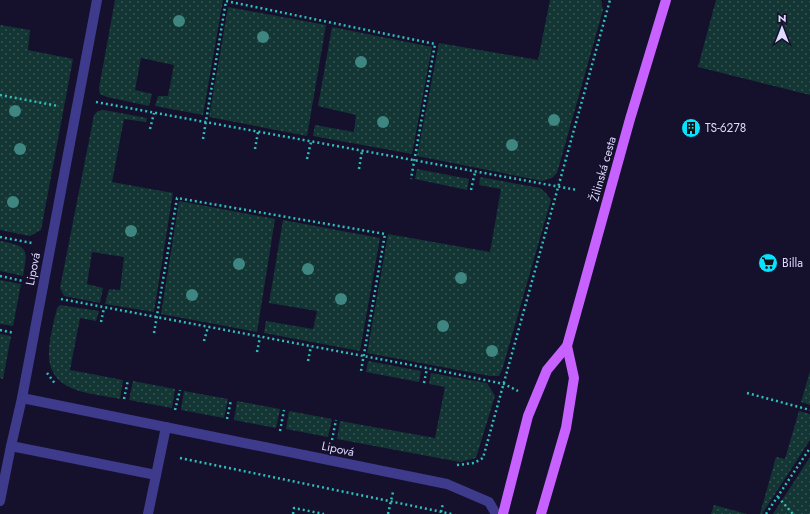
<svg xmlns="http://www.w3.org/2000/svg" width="810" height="514" font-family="Jost,sans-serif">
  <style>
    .grass { fill: url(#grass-dots) }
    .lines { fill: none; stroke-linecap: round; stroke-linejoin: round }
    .path { stroke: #2dc1ba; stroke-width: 2.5; stroke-dasharray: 2 3; stroke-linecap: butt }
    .minor { stroke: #3e3a8c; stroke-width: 10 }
    .major { stroke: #c761ff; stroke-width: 10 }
    .tree { fill: #3f8580 }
    .labels { text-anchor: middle; stroke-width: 3; stroke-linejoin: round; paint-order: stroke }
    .poi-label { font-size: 12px; fill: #dfdaff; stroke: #15102b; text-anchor: start }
    .street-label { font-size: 12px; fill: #dfdaff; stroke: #15102b }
  </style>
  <defs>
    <pattern id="grass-dots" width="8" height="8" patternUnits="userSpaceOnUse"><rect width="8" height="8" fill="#133635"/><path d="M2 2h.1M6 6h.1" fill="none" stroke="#355253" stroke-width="1.8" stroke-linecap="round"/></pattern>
  </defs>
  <rect width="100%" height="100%" fill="#15102b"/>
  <g class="grass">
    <path d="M115 0H223L203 115 155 106 158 96H168L174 65 141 58 135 90 152 94 149 106 107 97 100 94 99 88Z"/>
    <path d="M550 0H601L603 10 557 173 552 178 542 181 417 156 439 43 538 60Z"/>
    <path d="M716 0H810V95L698 67Z"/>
    <path d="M228 7 326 25 307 136 209 117Z"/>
    <path d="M0 25 30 30 28 50 73 59 41 230 30 236 0 230Z"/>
    <path d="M332 27 432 47 412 154 313 136 315 125 354 132 356 115 318 106Z"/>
    <path d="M104 110 147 118 146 122 124 119 112 182 173 193 154 312 105 304 109 289 120 290 124 257 92 252 87 284 103 288 100 303 64 296 60 288 94 115 98 111Z"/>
    <path d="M417 169 469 179 467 190 415 179Z"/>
    <path d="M480 177 540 188 546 193 551 200 502 370 499 376H490L367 353 388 234 490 252 501 189 479 185Z"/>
    <path d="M179 201 275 219 257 332 161 314Z"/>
    <path d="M283 220 380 238 360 351 264 333 266 321 313 329 317 311 269 303Z"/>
    <path d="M0 241C28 246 28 248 23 276L0 271Z"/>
    <path d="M0 280 21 284 13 326 0 324Z"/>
    <path d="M60 305 99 311 96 321 80 318 70 370 123 380 120 399C87 392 47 393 49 350 50 336 54 321 57 308Z"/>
    <path d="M0 334 11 336 3 379 0 378Z"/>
    <path d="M368 361 421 371 419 382 366 372Z"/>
    <path d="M810 371V405L801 402Z"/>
    <path d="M431 373 487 383 495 396 476 458 460 462 337 439 340 421 435 438 445 387 429 384Z"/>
    <path d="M133 381 175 389 172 408 129 400Z"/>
    <path d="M184 391 228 399 224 418 181 410Z"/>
    <path d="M237 401 280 409 276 428 234 420Z"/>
    <path d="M289 411 332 419 328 437 286 429Z"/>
    <path d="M799 411 810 414V440L762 514H760L776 457 785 459Z"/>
    <path d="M810 457V514H773Z"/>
    <path d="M714 505 747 514H711Z"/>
  </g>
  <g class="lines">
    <g class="path">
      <path d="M0 95 58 106"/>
      <path d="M96 102 577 190"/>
      <path d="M150 129 154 113"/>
      <path d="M203 139 226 1 435 44 411 179"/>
      <path d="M255 149 258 132"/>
      <path d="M307 159 311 142"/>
      <path d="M359 169 362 151"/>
      <path d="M471 190 475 172"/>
      <path d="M0 237 32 243"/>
      <path d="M0 276 23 281"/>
      <path d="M61 299 427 368 504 384 518 391"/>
      <path d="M101 322 104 308"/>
      <path d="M0 330 14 333"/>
      <path d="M154 333 177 198 385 234 361 371"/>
      <path d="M204 341 208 327"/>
      <path d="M257 352 260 337"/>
      <path d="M308 361 311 346"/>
      <path d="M47 373 56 385"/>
      <path d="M424 383 427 368"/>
      <path d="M747 393 810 410"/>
      <path d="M124 399 128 380"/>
      <path d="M175 410 180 390"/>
      <path d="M227 419 231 400"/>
      <path d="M280 431 284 410"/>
      <path d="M332 440 336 420"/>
      <path d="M180 458 452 514"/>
      <path d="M457 465 474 463 483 458 610 0"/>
      <path d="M778 497 793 514"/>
      <path d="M441 512 443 503"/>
      <path d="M293 514 294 508 324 514"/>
      <path d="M388 514 393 492"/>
      <path d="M766 514 810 448"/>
    </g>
    <g class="minor">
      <path d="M97 0 22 398 447 484 489 502 496 514"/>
      <path d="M11 446 22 398"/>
      <path d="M0 501 11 446 156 475"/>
      <path d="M148 514 166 427"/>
    </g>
    <g class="major">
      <path d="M503 514 528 416 547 370 567 346 630 119 666 0"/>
      <path d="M541 514 566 428 574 378 567 346"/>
    </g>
  </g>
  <g class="tree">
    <circle cx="179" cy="21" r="6"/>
    <circle cx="263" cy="37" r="6"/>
    <circle cx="361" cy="62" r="6"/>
    <circle cx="15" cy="111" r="6"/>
    <circle cx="554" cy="120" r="6"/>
    <circle cx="383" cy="122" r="6"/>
    <circle cx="512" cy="145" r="6"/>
    <circle cx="20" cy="149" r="6"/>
    <circle cx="13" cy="202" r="6"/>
    <circle cx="131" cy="231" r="6"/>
    <circle cx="239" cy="264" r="6"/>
    <circle cx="308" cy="269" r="6"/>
    <circle cx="461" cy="278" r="6"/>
    <circle cx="192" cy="295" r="6"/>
    <circle cx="341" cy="299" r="6"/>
    <circle cx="443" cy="326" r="6"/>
    <circle cx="492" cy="351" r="6"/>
  </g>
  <defs>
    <symbol id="building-disc" viewBox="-11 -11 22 22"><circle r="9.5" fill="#06e2ff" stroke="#15102b"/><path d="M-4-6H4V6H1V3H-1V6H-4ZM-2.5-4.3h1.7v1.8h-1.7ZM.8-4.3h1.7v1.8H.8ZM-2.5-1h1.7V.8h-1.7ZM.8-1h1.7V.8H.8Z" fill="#111"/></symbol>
    <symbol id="supermarket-disc" viewBox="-11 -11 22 22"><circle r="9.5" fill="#06e2ff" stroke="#15102b"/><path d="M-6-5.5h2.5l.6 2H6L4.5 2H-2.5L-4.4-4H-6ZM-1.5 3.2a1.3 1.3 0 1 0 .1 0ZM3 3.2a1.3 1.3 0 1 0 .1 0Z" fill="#111"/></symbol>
  </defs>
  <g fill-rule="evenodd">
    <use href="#building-disc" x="680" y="117" width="22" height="22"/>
    <use href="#supermarket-disc" x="757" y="252" width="22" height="22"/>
  </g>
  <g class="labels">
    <g class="poi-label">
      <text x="705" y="132">TS-6278</text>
      <text x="782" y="267">Billa</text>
    </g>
    <g class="street-label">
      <text transform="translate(603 169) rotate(-74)" y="4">Žilinská cesta</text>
      <text transform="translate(33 269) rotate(-79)" y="4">Lipová</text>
      <text transform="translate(338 449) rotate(12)" y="4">Lipová</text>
    </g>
  </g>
  <g transform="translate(782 28)" stroke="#15102b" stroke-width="3" paint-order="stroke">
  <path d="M0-3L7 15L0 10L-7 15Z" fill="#dfdaff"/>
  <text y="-6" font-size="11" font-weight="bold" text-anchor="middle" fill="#dfdaff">N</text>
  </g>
</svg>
